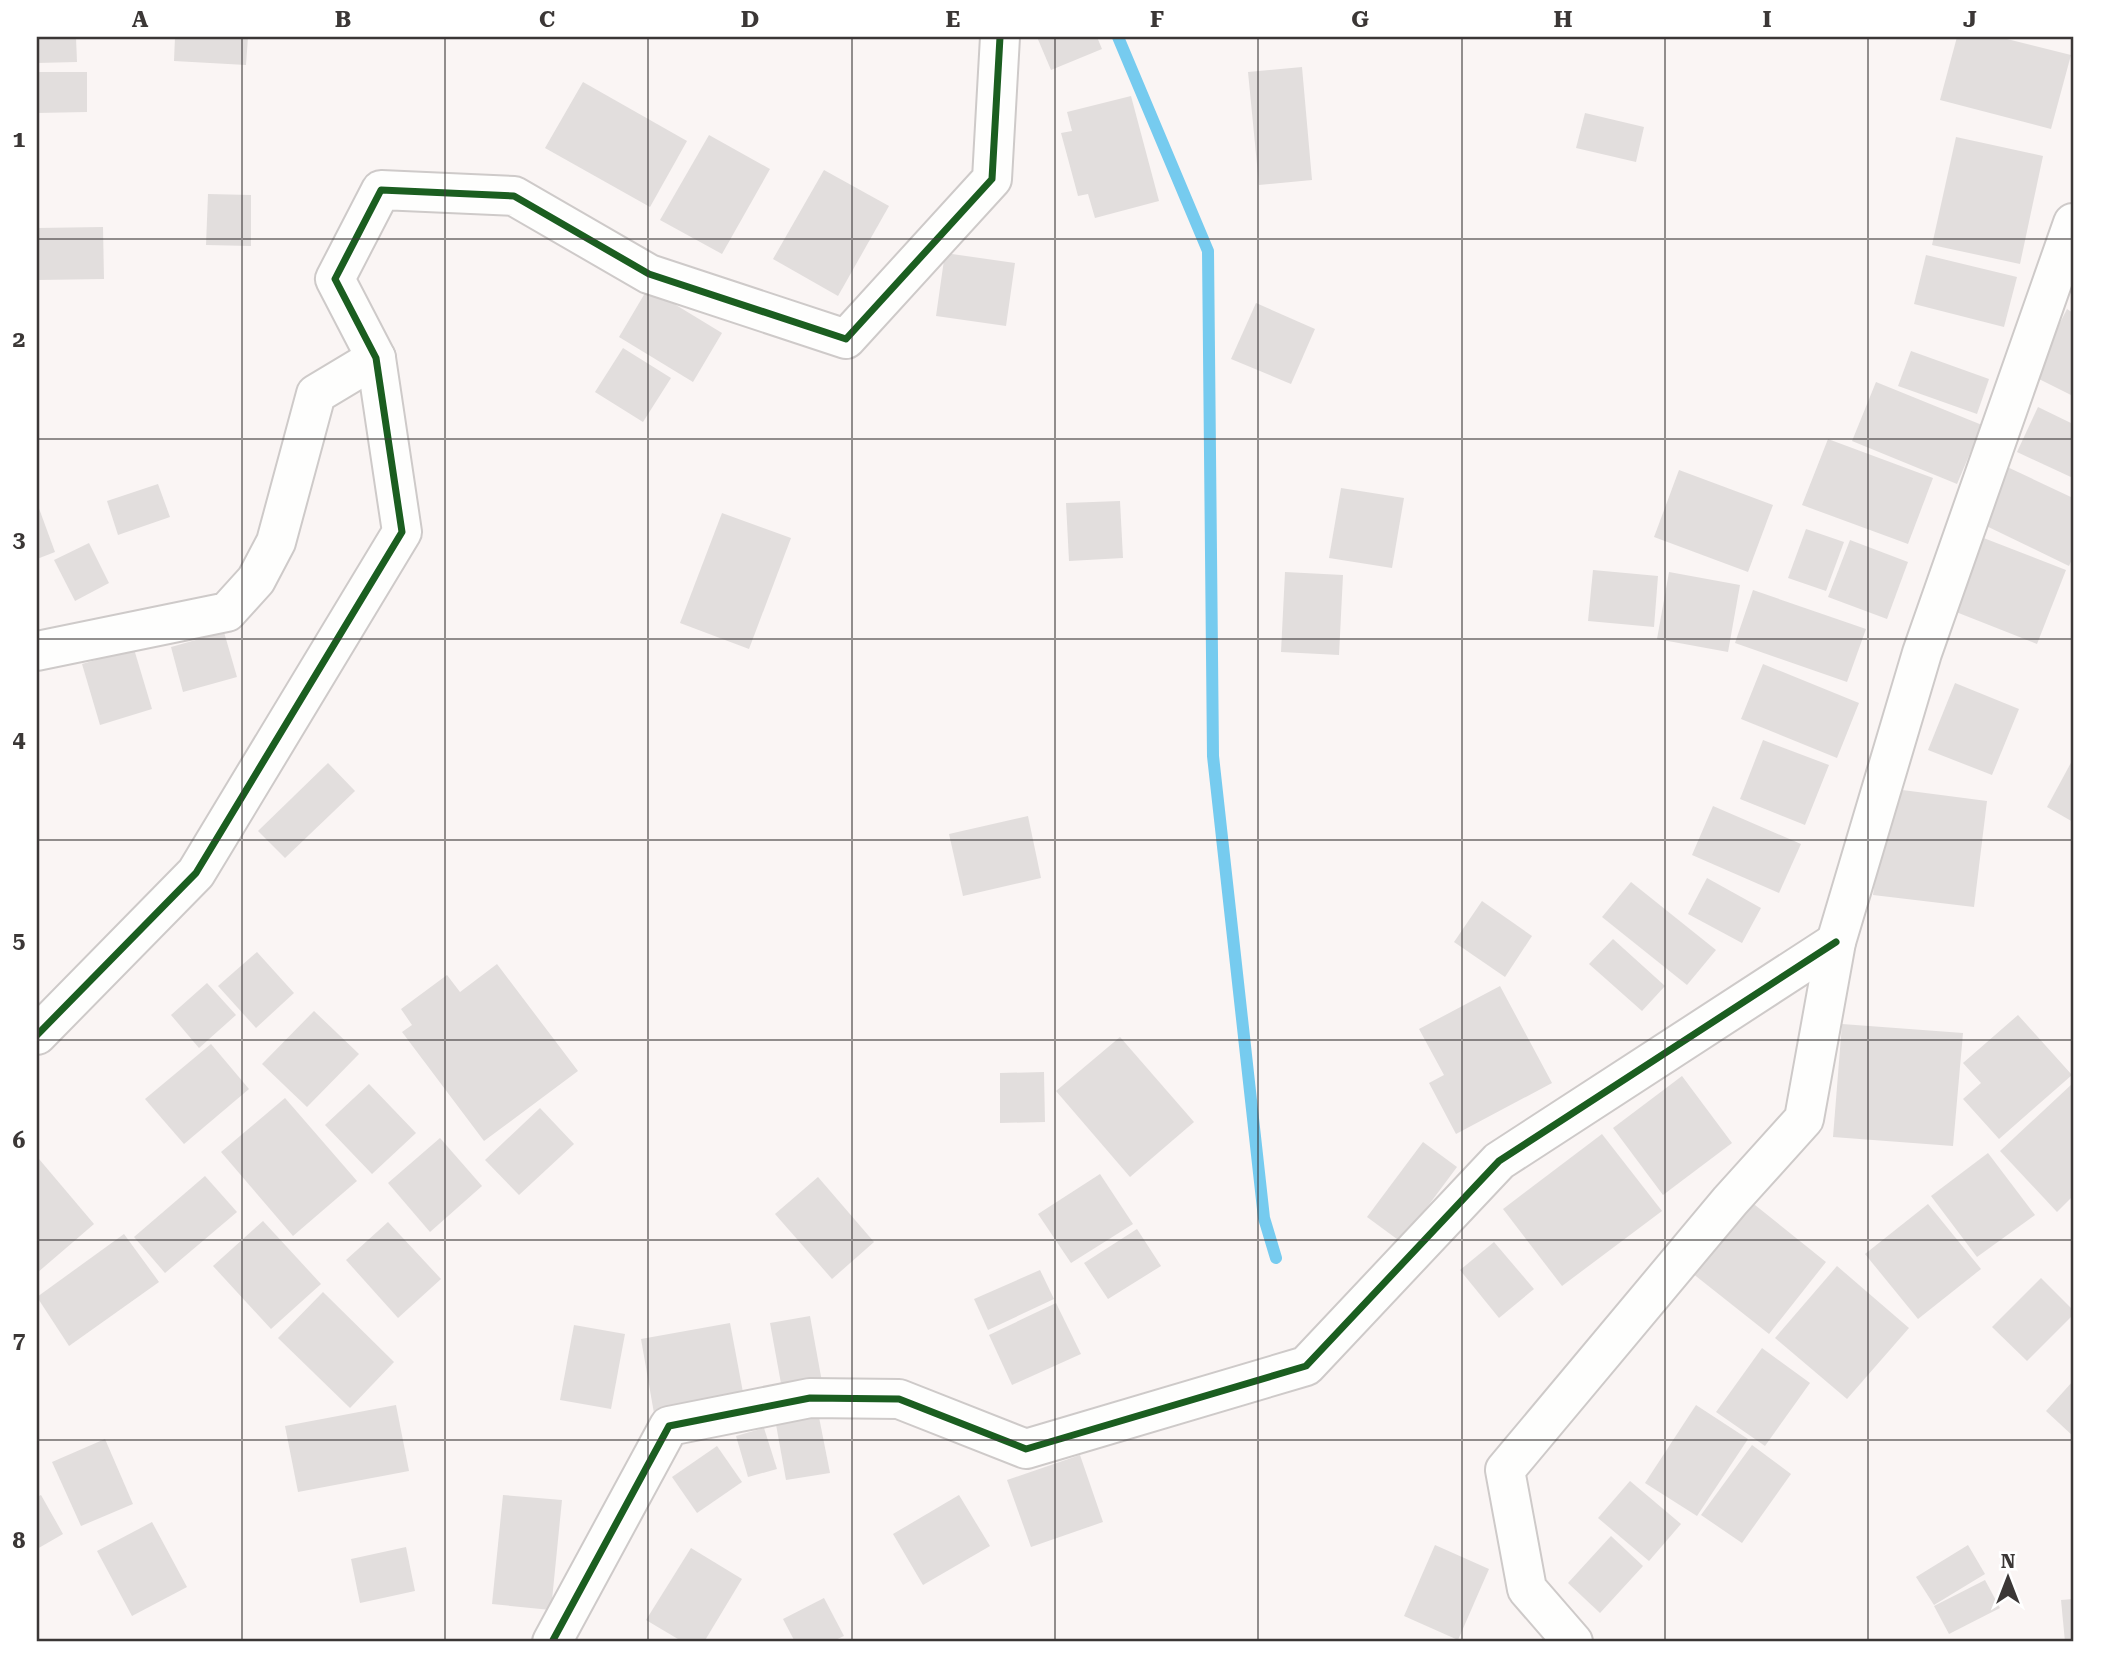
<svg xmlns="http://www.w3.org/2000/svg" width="2110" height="1679" font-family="'Roboto Serif',serif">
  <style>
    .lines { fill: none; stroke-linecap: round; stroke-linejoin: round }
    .stream { stroke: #76cbef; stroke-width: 12 }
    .building { fill: #e2dedd }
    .street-casing { stroke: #cecac9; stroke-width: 42 }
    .secondary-casing { stroke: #cecac9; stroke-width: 42 }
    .street { stroke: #fefefd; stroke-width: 38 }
    .secondary { stroke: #fefefd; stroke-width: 38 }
    .cycleway-casing { stroke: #fff; stroke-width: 11 }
    .cycleway { stroke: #1b5e20; stroke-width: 7 }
    .grid { fill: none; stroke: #3b3736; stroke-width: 2; stroke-opacity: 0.55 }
    .neatline { fill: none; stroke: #3b3736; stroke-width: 2.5 }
    .grid-label { font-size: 23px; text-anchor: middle; font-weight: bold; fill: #3b3736 }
  </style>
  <rect width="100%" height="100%" fill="#faf5f4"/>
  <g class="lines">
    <path class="stream" d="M1118 37 1208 251 1213 756 1264 1218 1276 1258"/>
  </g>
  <g class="building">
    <path d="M37 37H76L77 62 37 63Z"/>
    <path d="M175 37H248L246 65 174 61Z"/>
    <path d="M1037 37H1097L1102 49 1051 70Z"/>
    <path d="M1957 37H1999L2071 55 2051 129 1940 100Z"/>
    <path d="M1302 67 1312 180 1259 185 1248 72Z"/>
    <path d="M37 72H87V112L37 113Z"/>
    <path d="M583 82 687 141 650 207 545 148Z"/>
    <path d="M1131 96 1159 201 1095 218 1088 194 1078 196 1061 133 1072 131 1067 112Z"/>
    <path d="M1585 113 1644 127 1636 162 1576 148Z"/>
    <path d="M709 135 770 169 722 254 660 220Z"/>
    <path d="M1956 137 2043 156 2020 264 1932 245Z"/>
    <path d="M824 170 889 206 838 296 773 259Z"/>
    <path d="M208 194 251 195V246L206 245Z"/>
    <path d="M103 227 104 279 37 280V228Z"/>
    <path d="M945 253 1015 263 1006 326 936 316Z"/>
    <path d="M1926 255 2017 277 2004 327 1914 304Z"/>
    <path d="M648 288 722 333 693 382 619 337Z"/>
    <path d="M1256 303 1315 329 1291 384 1231 359Z"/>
    <path d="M2067 309 2073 313V396L2033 376Z"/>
    <path d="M623 348 671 378 643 422 595 392Z"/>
    <path d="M1911 351 1989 379 1977 414 1898 386Z"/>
    <path d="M1876 382 1982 425 1957 484 1852 441Z"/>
    <path d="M2038 407 2073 424V478L2017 452Z"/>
    <path d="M1828 439 1933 478 1908 544 1802 505Z"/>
    <path d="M2003 465 2073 498V557L2069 566 1976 521Z"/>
    <path d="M1679 470 1773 505 1748 572 1654 537Z"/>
    <path d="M158 484 170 517 118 535 107 501Z"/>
    <path d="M1341 488 1404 498 1392 568 1329 558Z"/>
    <path d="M1120 501 1123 558 1069 561 1066 503Z"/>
    <path d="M37 503 55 552 37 559Z"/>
    <path d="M722 513 791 538 749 649 680 623Z"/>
    <path d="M1806 529 1844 542 1826 591 1788 578Z"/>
    <path d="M1981 537 2066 570 2037 644 1951 610Z"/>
    <path d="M1850 540 1908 562 1887 619 1828 597Z"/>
    <path d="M89 543 109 583 75 601 54 560Z"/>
    <path d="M1593 570 1658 576 1654 627 1588 621Z"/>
    <path d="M1285 572 1343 575 1339 655 1281 652Z"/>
    <path d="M1669 572 1740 585 1728 652 1657 639Z"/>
    <path d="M1753 590 1866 629 1847 682 1735 643Z"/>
    <path d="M224 632 237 677 183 692 171 647Z"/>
    <path d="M134 649 152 709 100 725 82 664Z"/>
    <path d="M1763 664 1859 703 1837 758 1741 719Z"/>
    <path d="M1955 683 2019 709 1992 775 1928 750Z"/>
    <path d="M1763 740 1829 765 1805 825 1740 799Z"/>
    <path d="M2073 759V822L2047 807Z"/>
    <path d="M328 763 355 791 285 858 258 831Z"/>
    <path d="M1887 788 1987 801 1974 907 1873 895Z"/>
    <path d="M1713 806 1801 844 1779 893 1692 855Z"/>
    <path d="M1028 816 1041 878 963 896 949 834Z"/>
    <path d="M1707 878 1761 908 1742 943 1688 914Z"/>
    <path d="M1631 882 1716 950 1687 985 1602 917Z"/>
    <path d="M1482 901 1532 936 1505 977 1454 942Z"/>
    <path d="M1613 939 1665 986 1642 1011 1589 964Z"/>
    <path d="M257 952 294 993 256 1028 218 986Z"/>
    <path d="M497 964 578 1071 484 1141 402 1032 412 1025 401 1009 447 975 460 992Z"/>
    <path d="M207 983 236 1015 199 1048 171 1015Z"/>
    <path d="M1500 986 1552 1083 1456 1134 1429 1083 1444 1075 1419 1029Z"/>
    <path d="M314 1011 359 1054 307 1107 262 1064Z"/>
    <path d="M2018 1015 2072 1075 1999 1139 1963 1099 1981 1083 1963 1063Z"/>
    <path d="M1842 1024 1963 1033 1953 1146 1833 1137Z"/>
    <path d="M1120 1037 1194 1122 1130 1177 1056 1091Z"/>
    <path d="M211 1044 249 1089 184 1144 145 1099Z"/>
    <path d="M1044 1072 1045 1122 1000 1123V1073Z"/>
    <path d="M1682 1076 1732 1143 1663 1195 1613 1128Z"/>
    <path d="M2073 1083V1196L2057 1212 2000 1151Z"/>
    <path d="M369 1084 416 1133 372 1174 325 1125Z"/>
    <path d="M285 1098 357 1181 293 1236 221 1152Z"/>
    <path d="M540 1108 574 1144 519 1195 485 1160Z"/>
    <path d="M1602 1134 1662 1211 1562 1286 1503 1209Z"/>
    <path d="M440 1138 482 1186 430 1232 388 1183Z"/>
    <path d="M1423 1142 1457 1167 1401 1242 1367 1217Z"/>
    <path d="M1988 1153 2035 1215 1977 1257 1931 1196Z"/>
    <path d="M39 1159 94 1224 37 1273V1161Z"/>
    <path d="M1100 1174 1133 1224 1071 1263 1038 1214Z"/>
    <path d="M205 1176 237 1212 165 1273 134 1237Z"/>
    <path d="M818 1177 874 1242 832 1279 775 1214Z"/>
    <path d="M1750 1201 1826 1262 1769 1334 1692 1273Z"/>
    <path d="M1928 1204 1981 1269 1918 1319 1865 1254Z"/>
    <path d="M263 1221 321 1284 271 1329 213 1266Z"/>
    <path d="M388 1222 441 1279 398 1318 346 1260Z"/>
    <path d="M1137 1229 1161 1266 1108 1299 1084 1263Z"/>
    <path d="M124 1234 159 1282 69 1346 37 1297Z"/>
    <path d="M1494 1242 1534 1289 1499 1318 1460 1270Z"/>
    <path d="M1837 1266 1909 1328 1847 1399 1775 1338Z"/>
    <path d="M1040 1270 1054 1299 988 1330 974 1299Z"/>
    <path d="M2041 1278 2073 1310V1315L2027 1361 1992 1327Z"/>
    <path d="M323 1292 394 1362 350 1408 278 1338Z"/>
    <path d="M1056 1303 1081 1354 1012 1385 989 1335Z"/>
    <path d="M810 1316 822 1382 782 1389 770 1323Z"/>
    <path d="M730 1323 745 1403 655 1419 641 1339Z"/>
    <path d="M574 1325 625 1334 611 1409 560 1400Z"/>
    <path d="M1762 1348 1810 1383 1765 1446 1716 1412Z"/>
    <path d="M2073 1381V1436L2046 1411Z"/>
    <path d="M396 1405 409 1471 298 1492 285 1426Z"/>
    <path d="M1696 1405 1748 1439 1697 1516 1645 1483Z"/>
    <path d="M818 1412 830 1473 786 1480 775 1419Z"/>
    <path d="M764 1428 777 1469 748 1477 736 1436Z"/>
    <path d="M105 1439 133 1504 81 1526 52 1462Z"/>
    <path d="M1752 1445 1791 1474 1742 1543 1701 1515Z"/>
    <path d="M717 1446 742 1482 697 1513 672 1477Z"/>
    <path d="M1080 1455 1103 1522 1031 1547 1007 1480Z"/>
    <path d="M1630 1481 1681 1524 1649 1561 1598 1518Z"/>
    <path d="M41 1495 63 1534 37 1549V1497Z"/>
    <path d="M503 1495 562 1500 551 1610 492 1604Z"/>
    <path d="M959 1495 990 1546 923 1585 893 1534Z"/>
    <path d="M152 1522 187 1587 132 1616 97 1551Z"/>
    <path d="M1611 1536 1643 1566 1600 1613 1568 1583Z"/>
    <path d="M1435 1545 1489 1569 1458 1640 1404 1616Z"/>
    <path d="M1968 1545 1985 1574 1934 1605 1916 1577Z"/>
    <path d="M406 1547 415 1591 360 1603 351 1559Z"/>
    <path d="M691 1548 742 1579 704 1642H683L646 1620Z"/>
    <path d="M1985 1580 2000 1608 1949 1634 1934 1606Z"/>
    <path d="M824 1598 844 1636 831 1642H795L783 1619Z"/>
    <path d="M2073 1599V1642H2065L2061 1600Z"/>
  </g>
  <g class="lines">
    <defs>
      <g id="street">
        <path d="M37 651 227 612 256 580 276 542 316 394 376 358"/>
        <path d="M37 1035 196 873 402 532 376 358 335 279 381 190 514 196 649 274 846 339 992 179 1000 37"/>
        <path d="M552 1642 669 1426 810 1398 899 1399 1026 1449 1306 1366 1499 1161 1836 942"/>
      </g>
      <path id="secondary" d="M1573 1642 1527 1589 1505 1470 1730 1201 1804 1119 1836 942 1922 653 2073 223"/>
    </defs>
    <use href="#street" class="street-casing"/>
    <use href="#secondary" class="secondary-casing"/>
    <use href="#street" class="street"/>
    <use href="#secondary" class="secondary"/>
    <defs>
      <g id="cycleway">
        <path d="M37 1035 196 873 402 532 376 358 335 279 381 190 514 196 649 274 846 339 992 179 1000 37"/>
        <path d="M552 1642 669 1426 810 1398 899 1399 1026 1449 1306 1366 1499 1161 1836 942"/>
      </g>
    </defs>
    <use href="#cycleway" class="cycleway-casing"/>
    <use href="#cycleway" class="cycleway"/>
  </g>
  <path class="grid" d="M242 37V1642M445 37V1642M648 37V1642M852 37V1642M1055 37V1642M1258 37V1642M1462 37V1642M1665 37V1642M1868 37V1642M37 239H2073M37 439H2073M37 639H2073M37 840H2073M37 1040H2073M37 1240H2073M37 1440H2073"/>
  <rect width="2110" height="1679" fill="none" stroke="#ffffff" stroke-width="77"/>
  <g transform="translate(2008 1578)" stroke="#ffffff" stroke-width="5" paint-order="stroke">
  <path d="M0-5L12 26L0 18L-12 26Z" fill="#3b3736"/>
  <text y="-10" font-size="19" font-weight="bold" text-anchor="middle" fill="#3b3736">N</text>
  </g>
  <rect x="38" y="38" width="2034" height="1602" class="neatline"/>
  <g class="grid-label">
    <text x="140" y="27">A</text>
    <text x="343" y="27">B</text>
    <text x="547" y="27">C</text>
    <text x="750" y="27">D</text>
    <text x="953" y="27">E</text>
    <text x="1157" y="27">F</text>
    <text x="1360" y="27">G</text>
    <text x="1563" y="27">H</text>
    <text x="1767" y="27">I</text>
    <text x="1970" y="27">J</text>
    <text x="19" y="147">1</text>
    <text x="19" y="347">2</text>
    <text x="19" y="547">3</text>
    <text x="19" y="747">4</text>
    <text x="19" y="948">5</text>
    <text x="19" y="1148">6</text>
    <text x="19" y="1348">7</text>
    <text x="19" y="1548">8</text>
  </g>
</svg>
